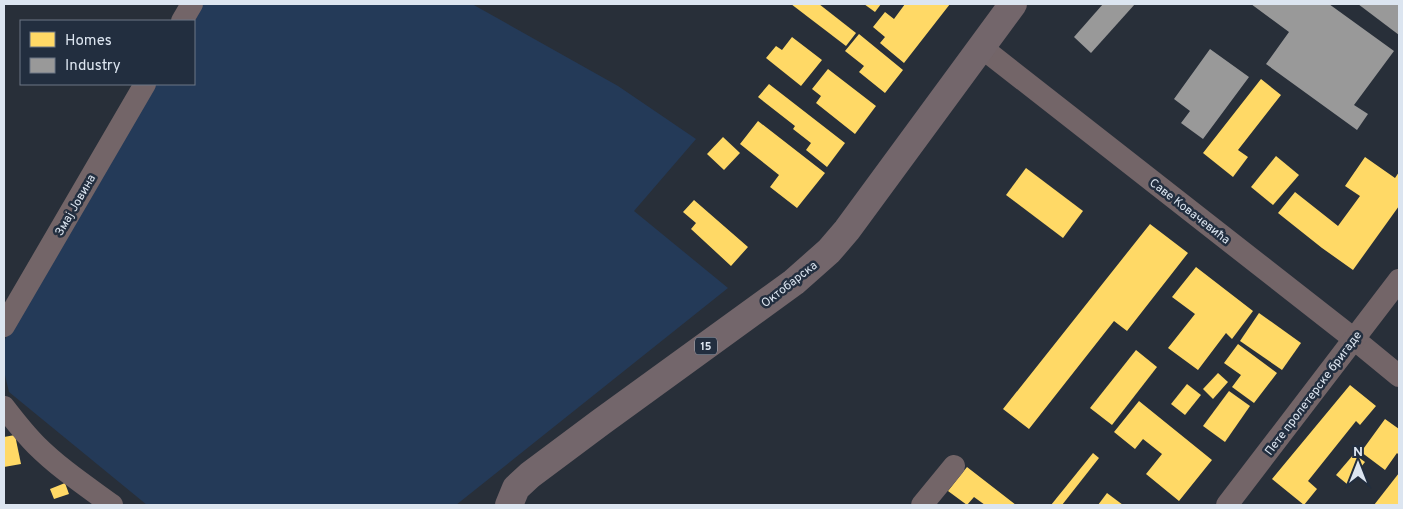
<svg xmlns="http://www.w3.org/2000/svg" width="1403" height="509" font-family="Overpass,sans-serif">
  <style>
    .green { fill: #243a58 }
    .homes { fill: #ffd966 }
    .industry { fill: #999 }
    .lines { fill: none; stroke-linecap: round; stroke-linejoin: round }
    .minor { stroke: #736568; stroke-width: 22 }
    .primary { stroke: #73666b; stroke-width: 28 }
    .labels { text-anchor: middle; stroke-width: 5; stroke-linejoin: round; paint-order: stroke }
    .shield { fill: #222e3f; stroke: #a4aebb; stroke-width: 1 }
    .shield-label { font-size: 11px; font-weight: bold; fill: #dce5f0 }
    .street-label { font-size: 12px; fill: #dce5f0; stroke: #222e3f }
  </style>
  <rect width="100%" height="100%" fill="#282f39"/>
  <path class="green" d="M201 4H472L618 86 696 139 634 211 728 288 456 505H147L9 392 4 371V341L154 84H194V21Z"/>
  <g class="homes">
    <path d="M791 4H819L856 33 846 46Z"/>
    <path d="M864 4H881L875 12Z"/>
    <path d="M905 4H950L904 63 880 43 885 37 873 27 885 12 894 19Z"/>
    <path d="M859 34 903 70 885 93 859 72 864 66 845 51Z"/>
    <path d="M792 37 822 60 801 86 766 58 776 46 782 50Z"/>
    <path d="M828 69 876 106 855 134 816 103 821 96 812 89Z"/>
    <path d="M1261 79 1281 95 1238 150 1248 157 1233 177 1203 153Z"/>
    <path d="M769 84 845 143 827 167 806 150 811 143 793 129 795 126 758 97Z"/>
    <path d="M758 121 825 173 797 208 770 187 779 175 740 144Z"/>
    <path d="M723 137 740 153 724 170 707 154Z"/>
    <path d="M1276 156 1299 175 1273 205 1251 187Z"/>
    <path d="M1365 157 1395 178 1399 172V206L1353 270 1322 248 1278 213 1295 192 1338 226 1360 196 1345 186Z"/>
    <path d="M1026 168 1083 211 1063 238 1006 195Z"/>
    <path d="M694 200 748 247 731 266 691 229 696 223 683 212Z"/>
    <path d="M1150 224 1188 253 1127 331 1114 321 1029 429 1003 409Z"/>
    <path d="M1196 267 1253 311 1232 339 1226 333 1198 370 1168 348 1195 314 1172 297Z"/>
    <path d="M1259 313 1301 343 1282 370 1240 341Z"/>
    <path d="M1238 344 1277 373 1254 403 1232 387 1241 375 1224 363Z"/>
    <path d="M1136 350 1157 367 1112 425 1090 408Z"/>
    <path d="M1218 373 1228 382 1213 399 1203 389Z"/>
    <path d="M1187 384 1201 395 1185 415 1171 404Z"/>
    <path d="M1350 385 1376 406 1360 425 1356 421 1308 481 1317 489 1304 505 1272 479Z"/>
    <path d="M1229 391 1250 406 1225 442 1203 426Z"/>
    <path d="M1139 401 1212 460 1179 501 1146 474 1162 454 1143 439 1135 449 1114 432Z"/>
    <path d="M1385 419 1399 429V455L1397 453 1385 470 1361 452Z"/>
    <path d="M15 435 21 464 4 467V437Z"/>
    <path d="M1093 453 1099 458 1062 505H1051Z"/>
    <path d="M1354 454 1365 462 1347 484 1336 475Z"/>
    <path d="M967 467 1016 505H985L974 497 967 505 948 491Z"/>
    <path d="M1399 473V505H1374Z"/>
    <path d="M65 483 69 494 54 499 50 489Z"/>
    <path d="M1107 493 1123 505H1098Z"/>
  </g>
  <g class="industry">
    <path d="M1103 4H1135L1091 53 1074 37Z"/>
    <path d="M1251 4H1329L1394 51 1354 105 1368 114 1357 130 1266 64 1289 32Z"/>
    <path d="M1358 4H1399V35Z"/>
    <path d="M1210 49 1249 77 1203 139 1181 123 1190 111 1174 99Z"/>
  </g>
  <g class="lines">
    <g class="minor">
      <path d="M182 21 192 4"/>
      <path d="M981 47 1354 339 1399 376"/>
      <path d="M4 326 145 84"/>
      <path d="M4 407C14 420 24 433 36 445 59 468 86 486 112 505"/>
      <path d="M922 505 954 466"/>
      <path d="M1227 505 1399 280"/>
    </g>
    <path class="primary" d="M509 505 516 488 530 475 601 422 794 282 829 251 847 230 1013 4"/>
  </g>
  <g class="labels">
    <rect class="shield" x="695" y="337.5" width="22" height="17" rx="4"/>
    <g class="shield-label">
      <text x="706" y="350">15</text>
    </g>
    <g class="street-label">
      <text transform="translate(75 205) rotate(-60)" y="4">Змај Јовина</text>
      <text transform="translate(1190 211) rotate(38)" y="4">Саве Ковачевића</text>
      <text transform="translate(789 284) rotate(-38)" y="4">Октобарска</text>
      <text transform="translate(1313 393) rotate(-53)" y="4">Пете пролетерске бригаде</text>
    </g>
  </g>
  <rect width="1403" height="509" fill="none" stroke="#dce5f0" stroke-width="10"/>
  <rect x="20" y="20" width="175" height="65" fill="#222e3f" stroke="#6c7786"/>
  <rect x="30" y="32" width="25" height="15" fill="#ffd966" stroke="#6c7786"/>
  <text x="65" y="45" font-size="15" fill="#dce5f0">Homes</text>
  <rect x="30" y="58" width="25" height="15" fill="#999999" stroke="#6c7786"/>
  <text x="65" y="70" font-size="15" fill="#dce5f0">Industry</text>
  <g transform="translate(1358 464)" stroke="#222e3f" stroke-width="4" paint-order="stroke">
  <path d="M0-4L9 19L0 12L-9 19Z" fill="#dce5f0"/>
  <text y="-8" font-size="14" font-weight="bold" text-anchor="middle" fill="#dce5f0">N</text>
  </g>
</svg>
